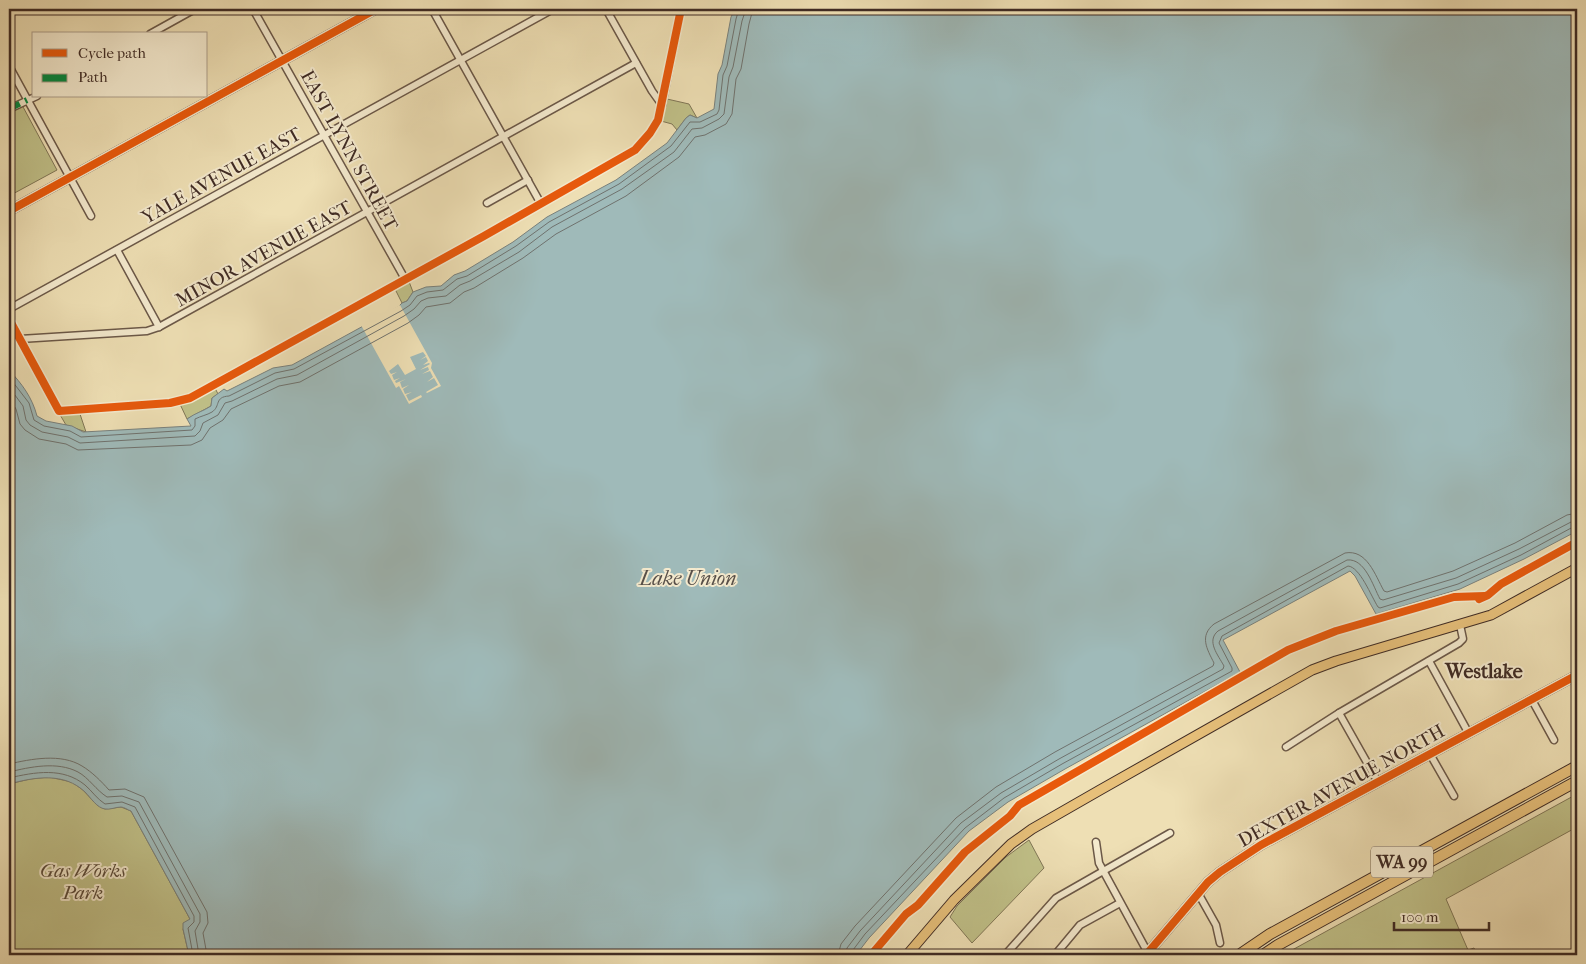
<svg xmlns="http://www.w3.org/2000/svg" width="1586" height="964" font-family="'IM FELL French Canon',serif">
  <style>
    .green { fill: #c0c088; stroke: #807656 }
    .water { fill: #9fbab9; stroke: #79817d }
    .pier { fill: #eedfb4 }
    .lines { fill: none; stroke-linecap: round; stroke-linejoin: round }
    .shore { stroke: #6f726e; stroke-width: 1 }
    .minor-casing { stroke: #6b5848; stroke-width: 9 }
    .major-casing { stroke: #3f2b24; stroke-width: 11 }
    .highway-casing { stroke: #3f2b24; stroke-width: 12 }
    .minor { stroke: #f4eace; stroke-width: 6 }
    .major { stroke: #e7c07a; stroke-width: 9 }
    .highway { stroke: #e7c07a; stroke-width: 10 }
    .quiet { stroke: #00873e; stroke-width: 6; stroke-dasharray: 12 6; stroke-linecap: butt }
    .cycleway-casing { stroke: #f4eace; stroke-width: 11 }
    .cycleway { stroke: #e8590c; stroke-width: 8 }
    .labels { text-anchor: middle; stroke-width: 4; stroke-linejoin: round; paint-order: stroke }
    .shield { fill: #f4eace; stroke: #756457; stroke-width: 1 }
    .shield-label { font-size: 18px; font-weight: bold; fill: #3f2b24 }
    .street-label { font-size: 19px; fill: #3f2b24; stroke: #f4eace }
    .park-label { font-size: 19px; font-style: italic; fill: #594938; stroke: #f4eace }
    .water-label { font-size: 20px; font-style: italic; fill: #574f49; stroke: #f4eace }
    .neighbourhood-label { font-size: 20px; font-weight: bold; fill: #3f2b24; stroke: #f4eace }
  </style>
  <rect width="100%" height="100%" fill="#eedfb4"/>
  <filter id="stains"><feTurbulence type="fractalNoise" baseFrequency=".004" numOctaves="4"/><feColorMatrix values="0 0 0 0 .2 0 0 0 0 .09 0 0 0 0 .02 0 0 0 .5 -.17"/></filter>
  <radialGradient id="worn" r=".72"><stop offset=".6" stop-color="#630" stop-opacity="0"/><stop offset="1" stop-color="#630" stop-opacity=".3"/></radialGradient>
  <g class="green">
    <path d="M667 99 689 104 697 118 690 115 686 118 677 130 672 124 661 121Z"/>
    <path d="M22 105 57 170 9 196V112Z"/>
    <path d="M408 279 413 292 407 301 402 303 394 287Z"/>
    <path d="M214 386 218 394 212 398 211 406 187 419 179 402Z"/>
    <path d="M79 411 86 432 66 425 59 413Z"/>
    <path d="M49 777 72 782 83 790 97 805 105 809 121 807 131 811 190 919 183 929 189 955H9V784L30 779Z"/>
    <path d="M1577 794V827L1446 899 1468 950 1474 948 1478 955H1283Z"/>
    <path d="M1029 840 1044 868 972 943 950 917 957 906 1006 857Z"/>
  </g>
  <path class="water" d="M735 9H1577V531L1524 559 1460 589 1376 614 1355 576 1350 571 1223 640 1240 672 1065 769 1008 802 969 831 869 938 856 955H189L183 929V923L190 919 131 811C128 810 124 807 121 807 116 807 110 810 105 809 97 808 91 798 85 792 64 772 35 777 9 784V370C22 384 32 397 37 416L46 421 72 426 83 432 191 426 187 419C195 413 204 411 211 406L212 398 224 389 227 391 273 368 292 365 398 307 402 303 407 301 413 292 426 287 441 286 454 275 465 271 513 242 547 217 616 180 667 143 686 118 690 115 697 118 714 109 718 74 722 65 731 17Z"/>
  <path class="pier" d="M400 305 432 363 431 368 441 386 427 393 426 392 438 385 434 378 427 382 433 377 430 371 422 374 429 370 428 367 420 370 430 364 429 363 423 365 428 361 426 357 420 360 426 356 423 352 410 357 416 369 405 375 398 364 389 371 391 374 397 372 392 375 394 380 400 378 395 381 396 383 406 379 400 382 402 388 409 385 403 389 405 394 412 392 406 395 409 401 421 395 422 397 409 404 399 386 396 388 361 325Z"/>
  <g class="lines">
    <g class="shore">
      <path d="M9 377 29 403 34 420 44 426 70 431 81 437 192 430 195 426V419C201 416 207 415 212 412 221 406 214 397 229 396L275 373 294 369 401 311 410 305 417 296 427 292 443 290 457 279 467 276 516 246 549 222 619 184 671 146 690 122H700L717 114 719 110 723 75 727 66 736 19 739 9"/>
      <path d="M9 387 23 406 26 420 30 425 42 432 68 437 80 443 195 436 200 431 203 423 218 415 225 403 232 401 277 379 297 375 404 316 414 309 421 301 428 298 446 296 460 285 470 281 519 252 552 227 622 189 674 152 692 129 702 128 719 119 724 114 729 77 733 67 742 21 746 9"/>
      <path d="M9 398 16 409 20 424 25 430 39 439 66 444 78 450 191 445 202 440 210 428 223 420 231 409 279 386 300 382 408 323 419 315 426 307 450 303 464 292 474 288 523 258 556 234 626 196 679 157 695 137 705 135 726 124 732 114 736 79 741 69 749 24 753 9"/>
      <path d="M9 764C31 759 61 753 82 766 92 772 101 781 109 790L125 789 144 797 207 912 208 923 203 933 207 955"/>
      <path d="M9 772C30 767 57 761 78 772 89 778 96 790 107 797L122 796 139 802 200 914V922L195 931 199 955"/>
      <path d="M9 778C35 772 63 767 85 785 92 791 97 799 105 804L122 802 135 807 194 916V922L188 928 193 955"/>
      <path d="M838 955 841 944 855 926 956 818 996 787 1055 752 1213 666 1214 663C1207 649 1199 636 1214 624L1345 553C1367 549 1375 575 1384 591L1387 592 1453 571 1515 543 1567 515 1577 513"/>
      <path d="M846 955 847 948 860 931 961 823 1001 793 1059 759 1223 669 1224 666C1218 655 1206 641 1218 631L1347 560C1365 558 1373 586 1380 599L1383 600 1456 578 1519 549 1571 522 1577 521"/>
      <path d="M852 955 853 950 865 934 965 828 1004 798 1062 764 1232 671V668L1219 643 1222 636 1348 566C1360 567 1371 596 1378 607L1380 608 1458 584 1521 555 1573 527H1577"/>
    </g>
    <defs>
      <g id="minor">
        <path d="M253 9 405 279"/>
        <path d="M432 9 541 204"/>
        <path d="M606 9 652 91 662 105"/>
        <path d="M9 13 17 9"/>
        <path d="M150 34 195 9"/>
        <path d="M9 66 91 216"/>
        <path d="M662 105 681 9"/>
        <path d="M9 109 37 96"/>
        <path d="M487 203 528 180"/>
        <path d="M117 250 159 327"/>
        <path d="M9 309 553 9"/>
        <path d="M9 319 59 411"/>
        <path d="M20 339 147 331 159 327 636 63"/>
        <path d="M1429 661 1469 734"/>
        <path d="M1532 700 1554 740"/>
        <path d="M1339 713 1378 782"/>
        <path d="M1286 747 1339 713 1459 643 1463 639 1460 625"/>
        <path d="M1430 754 1454 796"/>
        <path d="M1096 842 1099 863 1148 953"/>
        <path d="M1198 893 1216 925 1220 943"/>
        <path d="M1005 955 1056 898 1170 833"/>
        <path d="M1055 955 1080 925 1120 903"/>
      </g>
      <g id="major">
        <path d="M9 211 376 9"/>
        <path d="M907 955 954 900 1011 844 1032 829 1100 790 1312 670 1336 661 1491 615 1577 568"/>
        <path d="M1146 955 1208 882 1220 872 1261 845 1577 675"/>
      </g>
      <g id="highway">
        <path d="M1239 955 1270 934 1577 766"/>
        <path d="M1263 955 1278 945 1577 781"/>
      </g>
    </defs>
    <use href="#minor" class="minor-casing"/>
    <use href="#major" class="major-casing"/>
    <use href="#highway" class="highway-casing"/>
    <use href="#minor" class="minor"/>
    <use href="#major" class="major"/>
    <use href="#highway" class="highway"/>
    <path class="quiet" d="M9 109 27 100"/>
    <defs>
      <g id="cycleway">
        <path d="M9 211 376 9"/>
        <path d="M9 319 59 411 170 403 190 398 484 236 635 150 650 133 658 120 681 9"/>
        <path d="M1479 599 1488 595 1501 584 1577 542"/>
        <path d="M871 955 906 914 918 905 965 852 1010 816 1019 805 1288 650 1336 631 1454 597 1485 596"/>
        <path d="M1146 955 1208 882 1220 872 1261 845 1577 675"/>
      </g>
    </defs>
    <use href="#cycleway" class="cycleway-casing"/>
    <use href="#cycleway" class="cycleway"/>
  </g>
  <g class="labels">
    <rect class="shield" x="1371" y="846.5" width="62" height="31" rx="4"/>
    <g class="shield-label">
      <text x="1402" y="868">WA 99</text>
    </g>
    <g class="street-label">
      <text transform="translate(350 150) rotate(61)" y="7">EAST LYNN STREET</text>
      <text transform="translate(221 175) rotate(-29)" y="7">YALE AVENUE EAST</text>
      <text transform="translate(263 253) rotate(-29)" y="7">MINOR AVENUE EAST</text>
      <text transform="translate(1341 785) rotate(-29)" y="7">DEXTER AVENUE NORTH</text>
    </g>
    <g class="park-label">
      <text x="83" y="877">Gas Works<tspan x="83" dy="22">Park</tspan></text>
    </g>
    <g class="water-label">
      <text x="688" y="585">Lake Union</text>
    </g>
    <g class="neighbourhood-label">
      <text x="1484" y="678">Westlake</text>
    </g>
  </g>
  <rect width="1586" height="964" fill="none" stroke="#eedfb4" stroke-width="30"/>
  <rect x="10" y="10" width="1566" height="944" fill="none" stroke="#3f2b24" stroke-width="2.5"/>
  <rect x="15" y="15" width="1556" height="934" fill="none" stroke="#3f2b24"/>
  <rect x="32" y="32" width="175" height="65" fill="#f4eace" stroke="#ac9e8a"/>
  <rect x="42" y="49" width="25" height="8" fill="#e8590c" stroke="#ac9e8a"/>
  <text x="78" y="58" font-size="15" fill="#3f2b24">Cycle path</text>
  <rect x="42" y="74" width="25" height="8" fill="#00873e" stroke="#ac9e8a"/>
  <text x="78" y="82" font-size="15" fill="#3f2b24">Path</text>
  <path d="M1394 922v8h95v-8" fill="none" stroke="#3f2b24" stroke-width="2.5"/>
  <text x="1401" y="922" font-size="15" fill="#3f2b24" stroke="#f4eace" stroke-width="4" paint-order="stroke">100 m</text>
  <rect width="100%" height="100%" filter="url(#stains)"/>
  <rect width="100%" height="100%" fill="url(#worn)"/>
</svg>
